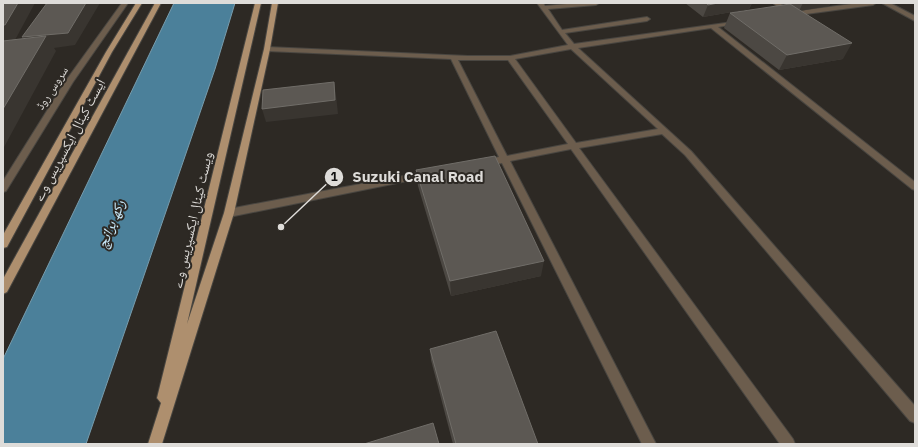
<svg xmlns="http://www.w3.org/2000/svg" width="918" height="447" font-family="'IBM Plex Sans','Noto Naskh Arabic',sans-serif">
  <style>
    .water { fill: #4b809a; stroke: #779cad }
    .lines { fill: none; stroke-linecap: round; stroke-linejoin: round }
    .minor-casing { stroke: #494641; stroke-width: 2 }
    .major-casing { stroke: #494641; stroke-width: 2 }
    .minor { fill: #6c5d4d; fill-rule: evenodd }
    .major { fill: #ae8f6e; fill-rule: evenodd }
    .wall { fill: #4c4843 }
    .shaded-wall { fill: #393530 }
    .building { fill: #5c5853; stroke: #706d68 }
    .labels { text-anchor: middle; stroke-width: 4; stroke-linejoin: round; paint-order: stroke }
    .far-street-label { font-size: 12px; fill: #dedcd9; stroke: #2d2924 }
    .street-label { font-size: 14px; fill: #dedcd9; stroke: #2d2924 }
    .water-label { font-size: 15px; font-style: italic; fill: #caeafa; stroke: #2d2924 }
    .leader { fill: none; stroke: #dedcd9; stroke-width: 1.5 }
    .callout-dot { fill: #dedcd9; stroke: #2d2924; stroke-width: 1.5 }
    .mark-label { font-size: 12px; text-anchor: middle; font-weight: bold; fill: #111 }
    .callout-label { font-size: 15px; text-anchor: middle; font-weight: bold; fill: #dedcd9; stroke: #2d2924; stroke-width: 4; stroke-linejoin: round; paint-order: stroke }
  </style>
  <rect width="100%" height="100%" fill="#2d2924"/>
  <path class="water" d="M174 3H235L215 69 86 444H3V359Z"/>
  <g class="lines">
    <defs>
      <g id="minor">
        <path d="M122 3H128L73 82 6 191 3 192V181L65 82Z"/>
        <path d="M537 3H543L545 6 577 3H599L596 5 548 9 562 30 647 17 650 19 647 21 565 33 574 44 740 21V23L718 27 915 182V190L912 189 711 28 578 48 691 151 915 406V423L910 421 685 155 662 134 579 148 793 439 795 444H780L571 149 510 161 656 444H642L502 163 484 166 480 163 481 161 499 157 451 59 267 51 264 49 267 47 468 56H510L568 45ZM571 49 658 129 576 143 515 59ZM458 60H508L568 144 507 156Z"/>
        <path d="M773 3H780L783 6 778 7Z"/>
        <path d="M859 3H876L873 5 791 16 788 14 791 12Z"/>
        <path d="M882 3H890L915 16V21Z"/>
        <path d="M429 171 434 174 432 176 229 217 224 213 229 209Z"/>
      </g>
      <g id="major">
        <path d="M136 3H142L112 52 7 247 3 248V235L106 52Z"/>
        <path d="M155 3H161L7 292 3 294V279Z"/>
        <path d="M255 3H261L187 324 224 213 264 49 272 3H278L270 49 234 213 162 444H148L161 403 157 398Z"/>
      </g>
    </defs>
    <use href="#minor" class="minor-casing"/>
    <use href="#major" class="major-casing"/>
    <use href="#minor" class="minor"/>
    <use href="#major" class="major"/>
  </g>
  <g class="wall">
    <path d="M685 3H752L749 9 703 17Z"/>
    <path d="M786 3H830L829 6 800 11 843 59 779 70 724 28 730 13 789 5Z"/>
    <path d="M416 170 541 276 451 296 418 186Z"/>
    <path d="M430 349 538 444H453L431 360Z"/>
  </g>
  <g class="shaded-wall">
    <path d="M18 3H35L15 40 3 42V25Z"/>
    <path d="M86 3H100L75 45 54 48 56 51 3 149V109L30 50 22 37Z"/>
    <path d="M718 3H752L749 9 703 17 708 5Z"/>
    <path d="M803 3H830L829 6 799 11Z"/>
    <path d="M852 43 843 59 779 70 787 55Z"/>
    <path d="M334 82 336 95 338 114 266 122 262 109Z"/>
    <path d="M544 261 541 276 451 296 450 281Z"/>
  </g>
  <g class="building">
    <path d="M3 3H18L5 25H3Z"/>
    <path d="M47 3H86L68 33 22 37Z"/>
    <path d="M706 3H718L708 5Z"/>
    <path d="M790 4 852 43 787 55 730 13Z"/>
    <path d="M46 36 3 109V41Z"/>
    <path d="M334 82 335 100 262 109 263 90Z"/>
    <path d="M495 156 544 261 450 281 416 170Z"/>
    <path d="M496 331 538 444H456L430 349Z"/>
    <path d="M433 423 439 444H364Z"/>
  </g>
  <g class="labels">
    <g class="far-street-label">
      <text transform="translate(52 88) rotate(-57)" y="4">سروس روڈ</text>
    </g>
    <g class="street-label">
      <text transform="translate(69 140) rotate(-62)" y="5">ایسٹ کینال ایکسپریس وے</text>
      <text transform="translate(192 220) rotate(-77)" y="5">ویسٹ کینال ایکسپریس وے</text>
    </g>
    <g class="water-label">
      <text transform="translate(111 224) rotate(-68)" y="5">رکھ برانچ</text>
    </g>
  </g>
  <path class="leader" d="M281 227L334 177"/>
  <g class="callout-dot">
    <circle cx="281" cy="227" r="4"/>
    <circle cx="334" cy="177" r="10"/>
  </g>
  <g class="mark-label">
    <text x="334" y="181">1</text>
  </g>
  <g class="callout-label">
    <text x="418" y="182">Suzuki Canal Road</text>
  </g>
  <rect width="918" height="447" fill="none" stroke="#dedcd9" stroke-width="8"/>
</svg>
